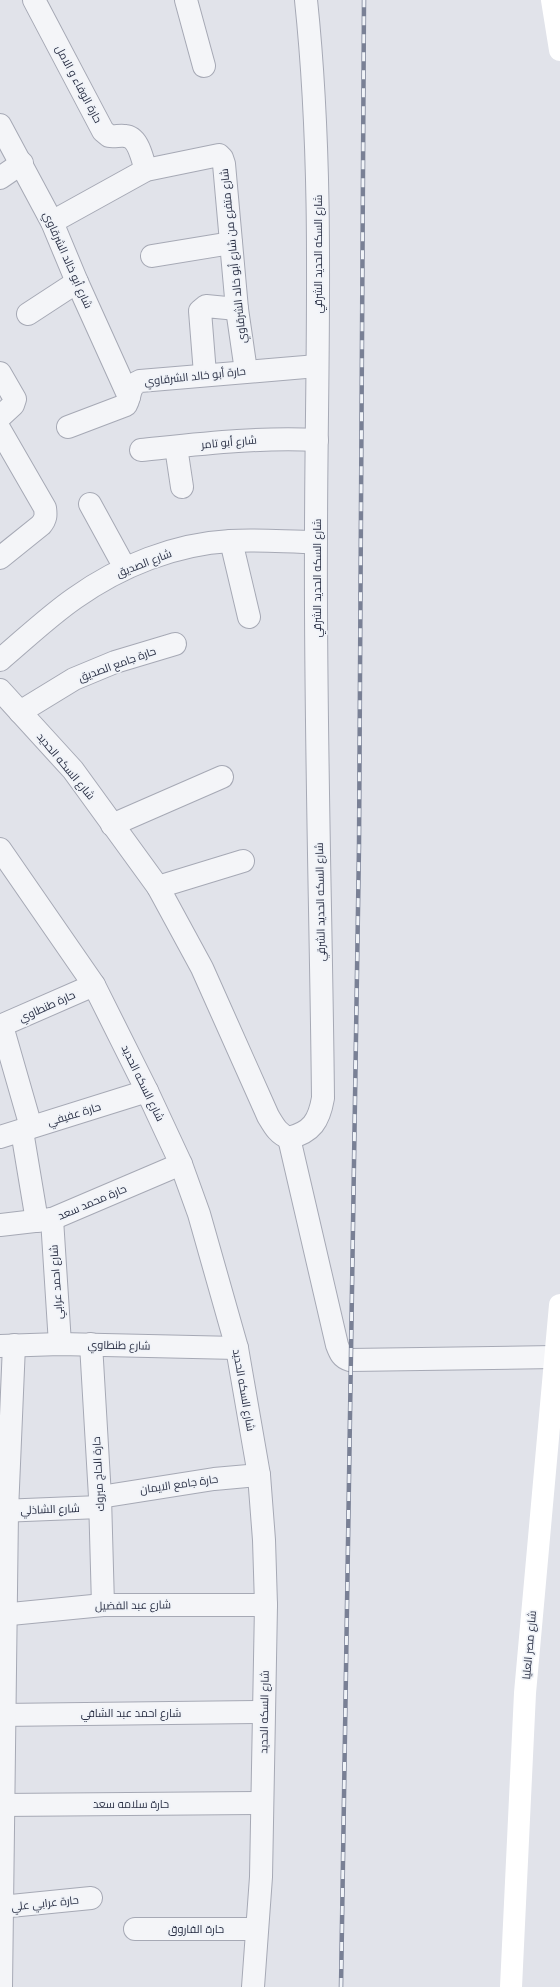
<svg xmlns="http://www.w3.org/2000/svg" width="560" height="1987" font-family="'Nunito Sans',Cairo,sans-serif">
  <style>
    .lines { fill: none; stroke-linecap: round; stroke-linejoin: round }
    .street-casing { stroke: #a6a9b5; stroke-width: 24 }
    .street { stroke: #f4f5f8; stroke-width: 22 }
    .secondary { stroke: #fff; stroke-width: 22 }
    .rail-casing { stroke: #798095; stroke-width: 4.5 }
    .rail { stroke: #f0f3f8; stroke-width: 3; stroke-dasharray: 9; stroke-linecap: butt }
    .labels { text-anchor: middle; stroke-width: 3.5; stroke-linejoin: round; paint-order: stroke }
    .street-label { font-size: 11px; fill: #282e43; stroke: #f0f3f8 }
  </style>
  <rect width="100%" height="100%" fill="#e1e3ea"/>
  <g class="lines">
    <defs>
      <g id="street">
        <path d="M34 0 103 131 109 136C115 137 120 135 125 136 139 137 142 159 146 170"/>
        <path d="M186 0 204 66"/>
        <path d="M0 125 52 222 77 282 129 397"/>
        <path d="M0 178 22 163"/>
        <path d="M52 222 146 170 219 155 222 158 224 164 237 309 246 371"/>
        <path d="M152 256 231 243"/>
        <path d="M28 314 77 282"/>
        <path d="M0 373 15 399 13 405 0 417"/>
        <path d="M205 374 200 311 206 306 237 309"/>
        <path d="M68 427 126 405C131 396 128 386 140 381L317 366"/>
        <path d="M0 430 45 508C46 515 46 519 41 525L0 558"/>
        <path d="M176 447 182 487"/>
        <path d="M141 450C200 444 258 437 317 440"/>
        <path d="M90 504 125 568"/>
        <path d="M231 541 249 617"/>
        <path d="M0 660C25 639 49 616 75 598 120 566 175 544 230 541 258 539 288 542 316 542"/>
        <path d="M0 690 73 770 158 887 202 968 268 1116C274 1126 278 1134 289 1138"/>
        <path d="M20 712 74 679 115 662 175 644"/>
        <path d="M112 825 222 777"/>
        <path d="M0 849 94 985 147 1091 181 1164 199 1214 237 1348 259 1475 264 1540 266 1605 261 1877 253 1987"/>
        <path d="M158 887 243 861"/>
        <path d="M0 1026 94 985"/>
        <path d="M2 1026 31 1127"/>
        <path d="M22 1131 37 1221"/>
        <path d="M0 1137 147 1091"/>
        <path d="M289 1138C312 1132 319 1121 323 1098 321 913 315 727 316 541 316 360 325 180 306 0"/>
        <path d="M289 1138 337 1345C340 1353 342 1358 350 1360L555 1357"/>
        <path d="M52 1219 60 1344"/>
        <path d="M0 1225 52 1219 181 1164"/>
        <path d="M91 1344 100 1497 103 1605"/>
        <path d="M0 1346 60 1344 237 1348"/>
        <path d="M100 1497 214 1479 259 1475"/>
        <path d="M0 1511 100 1507"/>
        <path d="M0 1615 103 1605H266"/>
        <path d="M0 1715 263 1712"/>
        <path d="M0 1805 262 1803"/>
        <path d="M0 1907 91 1898"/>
        <path d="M135 1929H257"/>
        <path d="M1 1987 7 1511 14 1345"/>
      </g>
    </defs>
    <use href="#street" class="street-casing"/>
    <use href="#street" class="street"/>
    <g class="secondary">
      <path d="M552 0 560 50"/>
      <path d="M511 1987 525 1693 560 1305"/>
    </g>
    <defs>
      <path id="rail" d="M341 1987 359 846 364 0"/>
    </defs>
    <use href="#rail" class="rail-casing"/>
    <use href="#rail" class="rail"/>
  </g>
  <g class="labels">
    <g class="street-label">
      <text transform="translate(79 84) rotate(62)" y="4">حارة الوفاء و الامل</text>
      <text transform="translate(318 254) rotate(-90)" y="4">شارع السكه الحديد الشرقي</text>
      <text transform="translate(233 256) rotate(-96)" y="4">شارع متفرع من شارع أبو خالد الشرقاوي</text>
      <text transform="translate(68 260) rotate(66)" y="4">شارع أبو خالد الشرقاوي</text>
      <text transform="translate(195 376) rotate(-6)" y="4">حارة أبو خالد الشرقاوي</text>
      <text transform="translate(229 442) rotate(-5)" y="4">شارع أبو تامر</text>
      <text transform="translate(144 563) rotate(-21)" y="4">شارع الصديق</text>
      <text transform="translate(317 578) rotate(-90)" y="4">شارع السكه الحديد الشرقي</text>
      <text transform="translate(117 664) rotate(-20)" y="4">حارة جامع الصديق</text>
      <text transform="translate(66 766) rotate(50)" y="4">شارع السكه الحديد</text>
      <text transform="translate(320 902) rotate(-91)" y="4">شارع السكه الحديد الشرقي</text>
      <text transform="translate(47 1006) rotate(-24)" y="4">حارة طنطاوي</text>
      <text transform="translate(143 1083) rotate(64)" y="4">شارع السكه الحديد</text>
      <text transform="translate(74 1114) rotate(-17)" y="4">حارة عفيفي</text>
      <text transform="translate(92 1202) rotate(-23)" y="4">حارة محمد سعد</text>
      <text transform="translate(56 1282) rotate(-94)" y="4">شارع احمد عرابي</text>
      <text transform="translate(119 1345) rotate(1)" y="4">شارع طنطاوي</text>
      <text transform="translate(244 1390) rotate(80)" y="4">شارع السكه الحديد</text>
      <text transform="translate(98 1474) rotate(-93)" y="4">حارة الحاج مبروك</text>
      <text transform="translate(179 1484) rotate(-8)" y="4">حارة جامع الايمان</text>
      <text transform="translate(50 1509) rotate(-2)" y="4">شارع الشاذلي</text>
      <text transform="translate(133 1605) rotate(-1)" y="4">شارع عبد الفضيل</text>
      <text transform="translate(529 1645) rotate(-85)" y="4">شارع مصر العليا</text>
      <text transform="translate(264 1712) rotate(-89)" y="4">شارع السكه الحديد</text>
      <text x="131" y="1717">شارع احمد عبد الشافي</text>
      <text x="131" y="1808">حارة سلامه سعد</text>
      <text transform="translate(45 1903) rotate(-6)" y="4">حارة عرابي علي</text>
      <text x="196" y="1933">حارة الفاروق</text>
    </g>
  </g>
</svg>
